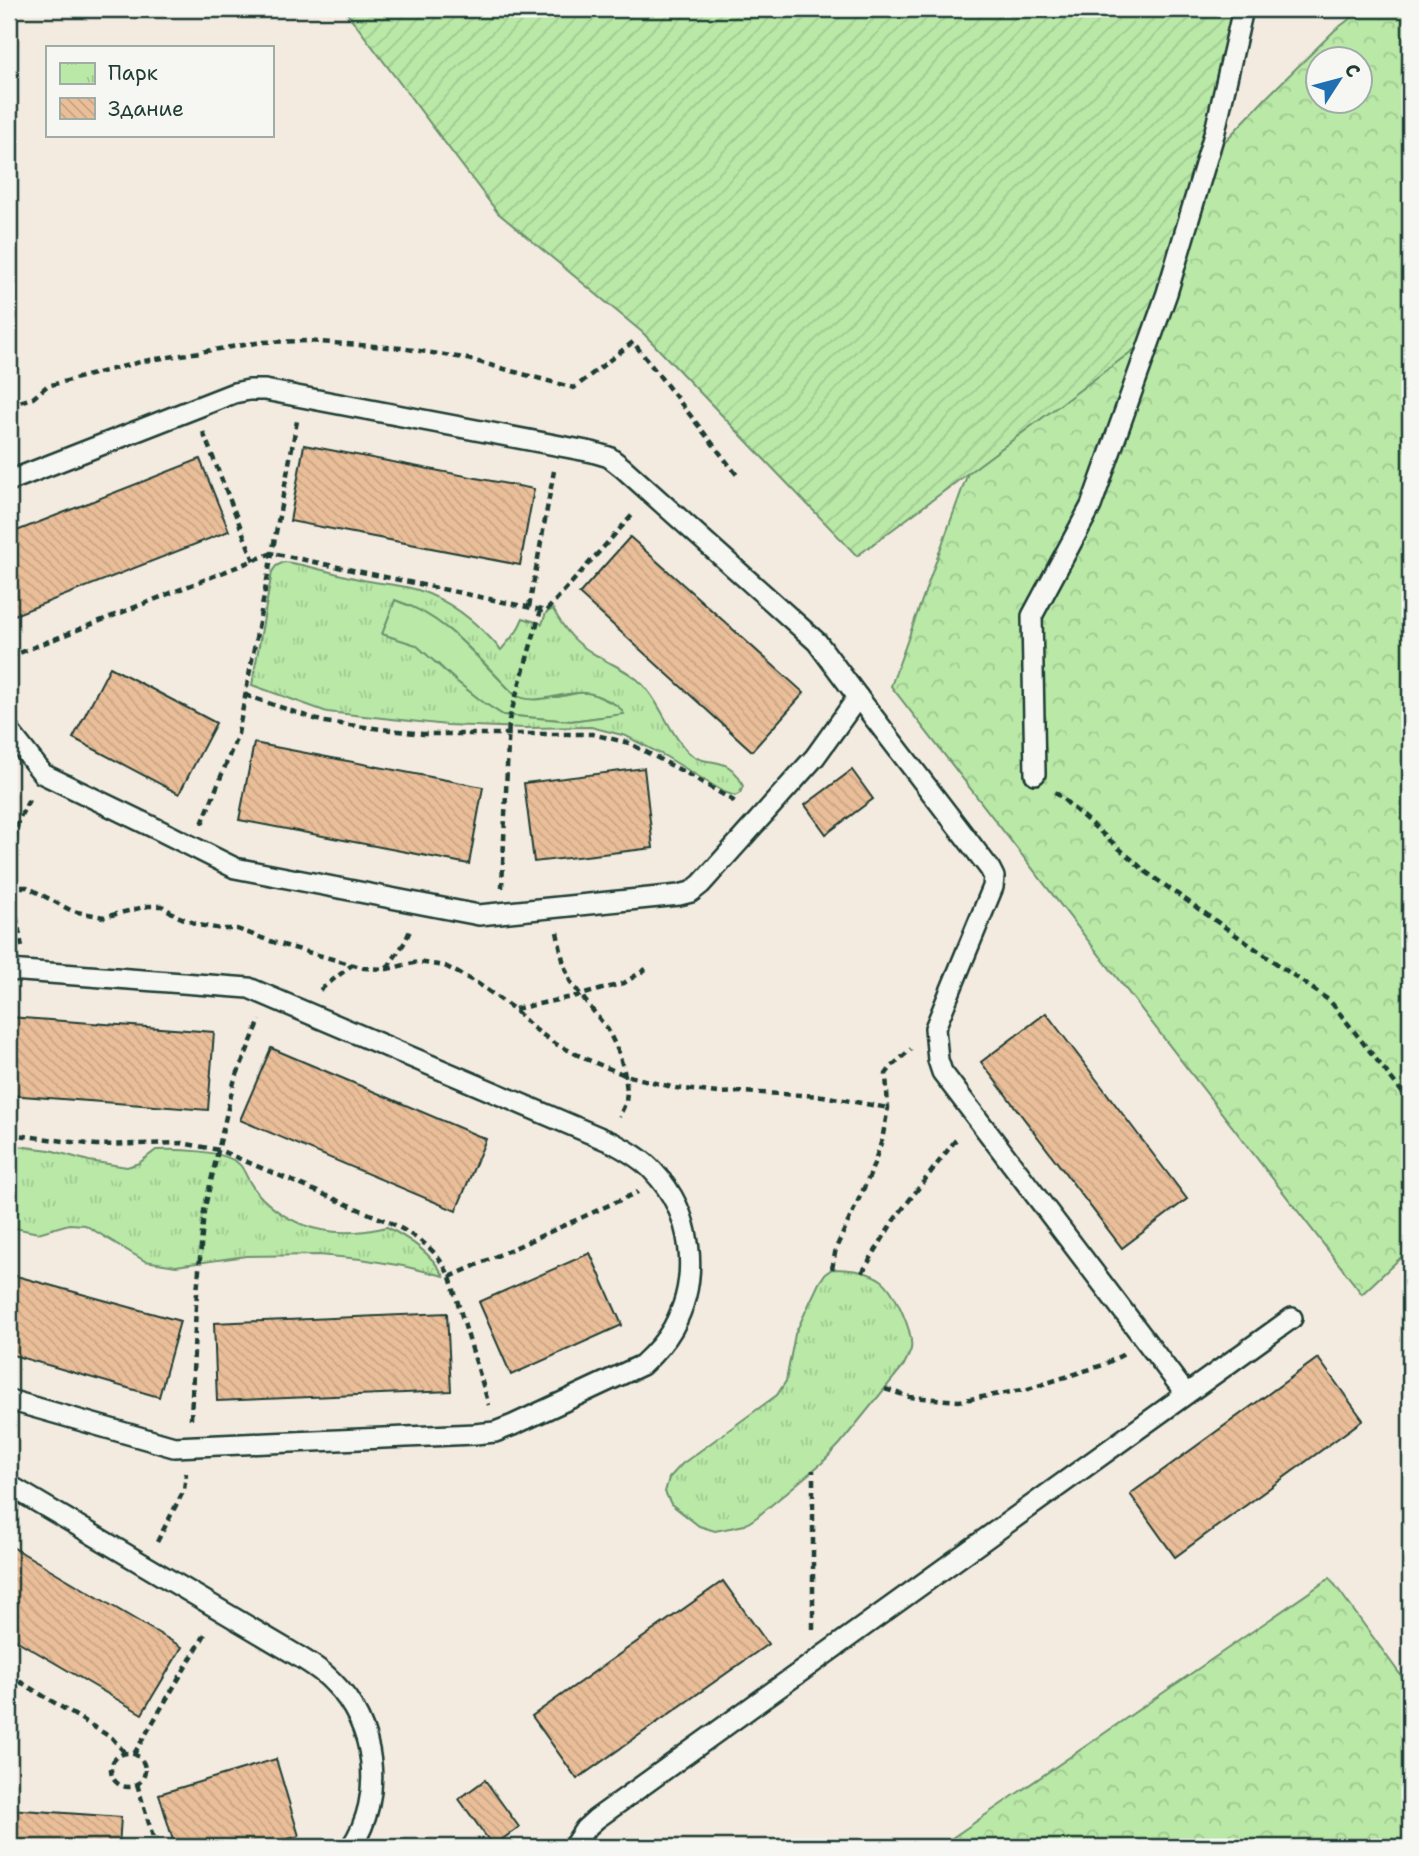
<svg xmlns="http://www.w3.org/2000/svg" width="1419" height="1856" font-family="'Shantell Sans',sans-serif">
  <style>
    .grass { fill: #b9e8a7; stroke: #6c926e; stroke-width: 2 }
    .forest { fill: url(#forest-crowns); stroke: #6c926e; stroke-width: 2; fill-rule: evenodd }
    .park { fill: url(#park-tufts); stroke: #6c926e; stroke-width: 2; fill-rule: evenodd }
    .garden { fill: url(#garden-furrows); stroke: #6c926e; stroke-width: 2 }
    .building { fill: url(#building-back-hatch); stroke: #1f3d34; stroke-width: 2 }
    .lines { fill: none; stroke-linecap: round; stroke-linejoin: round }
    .service-casing { stroke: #1f3d34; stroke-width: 24 }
    .path { stroke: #1f3d34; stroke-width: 4.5; stroke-dasharray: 7 5; stroke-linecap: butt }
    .service { stroke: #f6f6f2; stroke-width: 19 }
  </style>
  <defs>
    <pattern id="forest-crowns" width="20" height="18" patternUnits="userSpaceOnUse" patternTransform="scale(1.75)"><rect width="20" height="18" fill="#b9e8a7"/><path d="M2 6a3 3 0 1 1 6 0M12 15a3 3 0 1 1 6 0" fill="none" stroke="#9fc890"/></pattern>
    <pattern id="park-tufts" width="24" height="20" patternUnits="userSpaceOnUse" patternTransform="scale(1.75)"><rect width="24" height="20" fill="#b9e8a7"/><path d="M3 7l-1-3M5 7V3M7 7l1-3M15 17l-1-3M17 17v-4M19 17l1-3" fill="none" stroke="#9fc890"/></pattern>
    <pattern id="garden-furrows" width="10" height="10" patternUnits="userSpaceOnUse" patternTransform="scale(1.75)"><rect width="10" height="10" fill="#b9e8a7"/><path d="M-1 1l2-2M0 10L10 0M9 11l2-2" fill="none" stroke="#9fc890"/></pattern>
    <pattern id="building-back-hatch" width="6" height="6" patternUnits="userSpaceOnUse" patternTransform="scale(1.75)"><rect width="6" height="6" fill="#eabe99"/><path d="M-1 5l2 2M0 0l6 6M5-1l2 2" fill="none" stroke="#c8a484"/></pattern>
  </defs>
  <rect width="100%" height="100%" fill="#f4ebe0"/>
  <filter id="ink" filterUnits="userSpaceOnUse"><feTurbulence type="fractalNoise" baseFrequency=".0143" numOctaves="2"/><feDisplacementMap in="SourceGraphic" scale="14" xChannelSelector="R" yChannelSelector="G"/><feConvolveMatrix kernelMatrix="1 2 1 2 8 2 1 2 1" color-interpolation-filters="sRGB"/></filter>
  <g filter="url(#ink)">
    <path class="grass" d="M395 600 423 611 451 630 514 694 519 697H558L583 692 593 694 619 706 625 714 571 721 503 715 484 703 456 681 437 663 382 634Z"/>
    <g class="forest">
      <path d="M1363 9H1410V1249L1362 1294 891 686 1004 373 1267 97 1335 30ZM1318 60H1360V102H1318Z"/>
      <path d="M1330 1578 1410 1688V1847H939Z"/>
    </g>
    <g class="park">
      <path d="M284 562C310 565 334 574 359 579 378 584 399 584 418 590 452 601 478 623 501 650L517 631 523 618 542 624 546 613 553 609C566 633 577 645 601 658 615 666 631 672 642 684 661 703 668 731 687 751 705 770 729 751 743 786L740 793 735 796 724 792 665 756 626 736 591 727 526 728 447 725 327 712 252 685 272 572 276 566ZM395 600C446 616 477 657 514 694 536 708 563 690 586 693 593 693 600 697 607 700 615 704 620 706 624 714L571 721 503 715 484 703 456 681 416 645 382 634Z"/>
      <path d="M9 1145 50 1150 89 1161 127 1167 139 1163 156 1150C175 1149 224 1150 239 1164 242 1166 245 1173 247 1177 251 1185 257 1193 263 1199 298 1233 342 1238 387 1227 411 1240 430 1252 444 1276L403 1266 361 1259 319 1255 246 1256 176 1266 145 1261 85 1225 69 1224 38 1233 10 1227Z"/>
      <path d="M832 1269C847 1269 868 1271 881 1280 894 1289 914 1333 911 1349 910 1354 906 1360 904 1365L840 1444 823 1462 757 1517 745 1525 715 1531 699 1526 671 1504 665 1492 669 1478 682 1464 777 1395 786 1381 795 1334 819 1283 825 1274Z"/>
    </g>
    <path class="garden" d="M344 9H1243L1151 337 857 556 642 332 498 213Z"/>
    <g class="building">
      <path d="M304 445 534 489 520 565 290 521Z"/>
      <path d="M200 459 229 531 12 616 9 608V534Z"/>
      <path d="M630 537 804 693 752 751 579 594Z"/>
      <path d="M110 667 216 723 179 794 73 738Z"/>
      <path d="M254 743 483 787 469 864 239 820Z"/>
      <path d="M644 768 653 848 534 862 524 783Z"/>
      <path d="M852 770 873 799 826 834 805 805Z"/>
      <path d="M1046 1013 1187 1199 1122 1248 981 1062Z"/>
      <path d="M9 1017 214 1032 208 1110 9 1095Z"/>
      <path d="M271 1048 486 1139 456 1211 240 1120Z"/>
      <path d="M590 1253 622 1325 511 1375 479 1302Z"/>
      <path d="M9 1274 180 1321 159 1397 9 1354Z"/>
      <path d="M447 1313 451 1391 217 1401 214 1323Z"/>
      <path d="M1318 1358 1363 1420 1175 1557 1130 1494Z"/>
      <path d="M9 1545 182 1647 142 1714 9 1636Z"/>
      <path d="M723 1581 768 1644 577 1779 532 1716Z"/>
      <path d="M276 1759 299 1836 259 1847H175L159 1794Z"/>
      <path d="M485 1780 519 1827 493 1846 459 1799Z"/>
      <path d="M9 1809 121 1817 119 1847H9Z"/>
    </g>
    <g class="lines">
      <defs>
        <g id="service">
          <path d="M9 481 234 393 249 390H265L592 452 609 457 623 468 817 642 858 697 815 757 701 884 691 892 679 895 479 915 235 868 157 829 43 774 9 731"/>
          <path d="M858 697 990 869 994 877 993 887 935 1028 938 1060 942 1072 1186 1394"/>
          <path d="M1035 774 1032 616 1091 506 1167 293 1215 131 1243 9"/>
          <path d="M9 970 249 988 613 1143C628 1151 642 1159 653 1171 693 1213 701 1277 673 1328 665 1342 654 1354 642 1365L513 1425 495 1432 475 1434 174 1447 9 1400"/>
          <path d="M9 1485 298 1656C311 1664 323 1671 333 1682 376 1724 385 1797 351 1847"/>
          <path d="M573 1847 585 1829 596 1819 1292 1318"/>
        </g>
      </defs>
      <use href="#service" class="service-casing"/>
      <g class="path">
        <path d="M9 405 33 398 47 386 144 361 262 342 306 341 401 348 464 358 574 388 633 342 737 475"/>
        <path d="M203 432 254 561"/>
        <path d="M529 607 554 471"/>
        <path d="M9 657 272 553 546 611 635 512"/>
        <path d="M245 695 324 722 423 734H592L629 743 688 774 737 803"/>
        <path d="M1055 792 1146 872 1330 1001 1410 1102"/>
        <path d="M202 824 238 734 297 421"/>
        <path d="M9 887H27L72 911 104 917 148 906H162L177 916 199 925 221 929H237L276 943 364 968 387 969 418 962 445 966 477 983 514 1009 532 1027 554 1043 586 1059 625 1075 676 1088 718 1093 741 1092 823 1096 888 1108"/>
        <path d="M502 888 509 720 541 610"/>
        <path d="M557 932 564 965 570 981 608 1030 619 1053 625 1075 627 1091 626 1102 619 1117"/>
        <path d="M22 947 14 903 12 859 18 821 31 796"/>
        <path d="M387 968 405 942 411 928"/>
        <path d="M320 990 352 965"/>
        <path d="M515 1009 581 995 624 983 646 969"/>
        <path d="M9 1134 96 1145 182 1143 219 1150 391 1223C420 1239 435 1247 450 1277L489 1405"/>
        <path d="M832 1269 836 1248 870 1175 882 1140 888 1108 886 1074 892 1066 911 1049"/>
        <path d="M862 1273 894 1220 958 1137"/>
        <path d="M450 1277 638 1192"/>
        <path d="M885 1389 910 1397 959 1401 1028 1389 1103 1365 1124 1354"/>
        <path d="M191 1419 196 1305 204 1211 234 1082 260 1020"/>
        <path d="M157 1542 184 1490 186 1473"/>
        <path d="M813 1629V1470"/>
        <path d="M9 1675 112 1738 125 1753"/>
        <circle cx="128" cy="1770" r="17"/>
        <path d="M134 1754 207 1631"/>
        <path d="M137 1784 156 1847"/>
      </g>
      <use href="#service" class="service"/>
    </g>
  </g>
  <rect width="1419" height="1856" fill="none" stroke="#f6f6f2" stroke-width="35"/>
  <rect x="18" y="18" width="1384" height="1821" fill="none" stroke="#1f3d34" stroke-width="2.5" filter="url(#ink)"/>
  <rect x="46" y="46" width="228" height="91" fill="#f6f6f2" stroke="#a0aca6" stroke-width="2"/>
  <rect x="60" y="63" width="35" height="21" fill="url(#park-tufts)" stroke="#a0aca6" stroke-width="2"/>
  <text x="108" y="80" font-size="21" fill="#1f3d34">Парк</text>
  <rect x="60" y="98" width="35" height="21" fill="url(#building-back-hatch)" stroke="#a0aca6" stroke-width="2"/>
  <text x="108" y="116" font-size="21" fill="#1f3d34">Здание</text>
  <g transform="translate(1339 80) rotate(54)"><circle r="33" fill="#f6f6f2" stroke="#a0aca6" stroke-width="2"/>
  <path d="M0-5L12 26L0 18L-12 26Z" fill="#1f6fb2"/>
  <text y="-10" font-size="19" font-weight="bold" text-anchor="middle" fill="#1f3d34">С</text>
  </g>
</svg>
